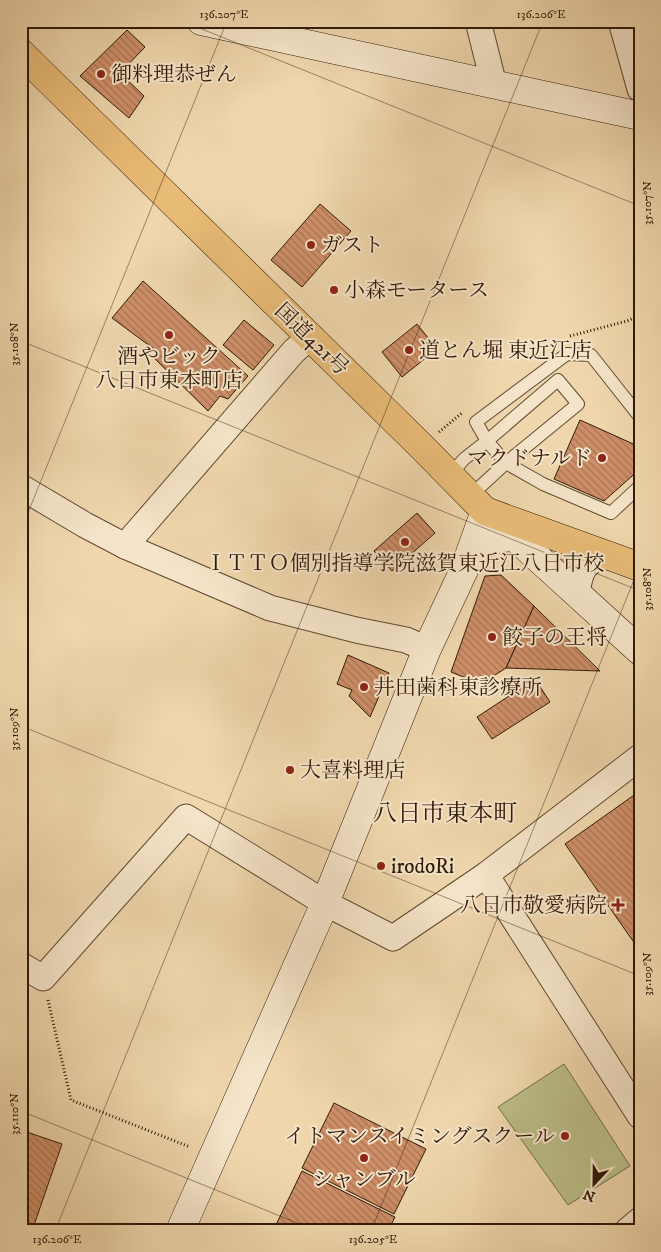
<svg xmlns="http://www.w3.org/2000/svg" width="661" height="1252" font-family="'IM FELL DW Pica','Noto Serif JP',serif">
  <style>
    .garden { fill: #bbbd88; stroke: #766c48 }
    .building { fill: url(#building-back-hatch); stroke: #301a08 }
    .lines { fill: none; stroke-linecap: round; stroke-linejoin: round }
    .lane-casing { stroke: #604931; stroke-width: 14 }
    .street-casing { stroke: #604931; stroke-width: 27 }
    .secondary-casing { stroke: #301a08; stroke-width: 29 }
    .highway-casing { stroke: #301a08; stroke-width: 29 }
    .path { stroke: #301a08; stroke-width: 3; stroke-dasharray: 1 2.5; stroke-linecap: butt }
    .lane { stroke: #f5e4c9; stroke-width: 12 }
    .street { stroke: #f5e4c9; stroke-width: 25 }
    .secondary { stroke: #f5e4c9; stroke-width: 28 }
    .highway { stroke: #e8bb76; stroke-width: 28 }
    .ticks { fill: none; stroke: #301a08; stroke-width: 1; stroke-opacity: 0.45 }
    .poi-dot { fill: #8f2418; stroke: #f5e4c9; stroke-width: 2 }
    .labels { text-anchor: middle; stroke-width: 4; stroke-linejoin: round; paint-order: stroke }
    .poi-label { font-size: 21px; fill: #301a08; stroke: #f5e4c9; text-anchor: start }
    .street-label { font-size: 21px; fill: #301a08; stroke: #f5e4c9 }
    .quarter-label { font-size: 24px; fill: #301a08; stroke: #f5e4c9 }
    .neatline { fill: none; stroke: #301a08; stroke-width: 2 }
    .ticks-label { font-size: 12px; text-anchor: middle; fill: #301a08 }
  </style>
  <defs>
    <pattern id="building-back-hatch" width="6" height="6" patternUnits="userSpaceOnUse" patternTransform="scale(1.25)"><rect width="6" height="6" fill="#ce8f68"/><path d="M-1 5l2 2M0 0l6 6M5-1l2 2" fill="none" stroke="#a87454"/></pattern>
  </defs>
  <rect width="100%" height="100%" fill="#efd6ac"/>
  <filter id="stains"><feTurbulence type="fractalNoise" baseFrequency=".004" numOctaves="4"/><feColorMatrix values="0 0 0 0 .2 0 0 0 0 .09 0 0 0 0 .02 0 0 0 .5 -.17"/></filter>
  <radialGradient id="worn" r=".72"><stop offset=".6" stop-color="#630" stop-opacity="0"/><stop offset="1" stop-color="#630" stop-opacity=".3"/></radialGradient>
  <path class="garden" d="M564 1064 630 1166 568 1205 498 1107Z"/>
  <g class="building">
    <path d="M127 30 145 47 120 73 144 96 129 118 80 76Z"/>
    <path d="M320 204 351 231 302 287 271 260Z"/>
    <path d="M143 281 248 376 228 399 220 396 208 411 153 357 158 352 112 318Z"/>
    <path d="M244 320 274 345 253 370 223 345Z"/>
    <path d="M417 324 437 349 402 377 382 352Z"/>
    <path d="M580 420 640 447V469L604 501 554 479Z"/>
    <path d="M417 513 435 533 392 571 374 551Z"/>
    <path d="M501 575 534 606 506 668 481 684 451 672 485 576Z"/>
    <path d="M534 606 600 671 506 668Z"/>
    <path d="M348 655 389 673 370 717 349 696 352 690 337 684Z"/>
    <path d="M535 679 550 702 492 739 477 717Z"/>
    <path d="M637 793 640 797V951L565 844Z"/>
    <path d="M334 1103 426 1149 394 1214 302 1168Z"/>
    <path d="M21 1130 62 1144 32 1231H21Z"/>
    <path d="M302 1171 395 1217 388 1231H273Z"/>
  </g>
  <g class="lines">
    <defs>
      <g id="lane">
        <path d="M450 475 464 459 487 441 476 422 567 354 591 355 640 417"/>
        <path d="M470 496 506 463 578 404 558 380 487 441 506 463 543 484 611 513 640 486"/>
      </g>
      <g id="street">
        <path d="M478 21 494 85"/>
        <path d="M621 21 640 89"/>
        <path d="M21 487 85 525 125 546 270 608 356 630 406 640 427 649"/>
        <path d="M125 546 294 351 310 337"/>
        <path d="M466 567C484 542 485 541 516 538"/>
        <path d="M577 593C581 568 583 565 605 554"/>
        <path d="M486 875 640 1116"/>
        <path d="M21 965 43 978 186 817 325 903 393 938 486 875 640 757"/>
        <path d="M627 1231 640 1220"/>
      </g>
      <g id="secondary">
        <path d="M201 21 640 116"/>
        <path d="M180 1231 325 903 427 649 464 570 485 511 516 538 640 651"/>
      </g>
      <path id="highway" d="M21 53 422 447 485 511 640 567"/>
    </defs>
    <use href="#lane" class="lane-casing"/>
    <use href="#street" class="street-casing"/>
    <use href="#secondary" class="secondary-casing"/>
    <use href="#highway" class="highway-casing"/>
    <g class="path">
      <path d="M570 336 627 321 640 315"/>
      <path d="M439 432 462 413"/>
      <path d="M48 1000 71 1100 190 1147"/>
    </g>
    <use href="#lane" class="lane"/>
    <use href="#street" class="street"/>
    <use href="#secondary" class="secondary"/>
    <use href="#highway" class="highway"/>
  </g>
  <path class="ticks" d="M182 21 640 206M21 341 640 591M21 530 227 21M21 726 640 976M21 1111 317 1231M55 1231 543 21M371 1231 640 565"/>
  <g class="poi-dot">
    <circle cx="101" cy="74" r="5"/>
    <circle cx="311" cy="245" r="5"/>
    <circle cx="334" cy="290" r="5"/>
    <circle cx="169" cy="335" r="5"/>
    <circle cx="409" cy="350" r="5"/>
    <circle cx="602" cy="458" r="5"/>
    <circle cx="405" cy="542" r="5"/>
    <circle cx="492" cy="637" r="5"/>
    <circle cx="364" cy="687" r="5"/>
    <circle cx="290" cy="770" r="5"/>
    <circle cx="381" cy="866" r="5"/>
    <path d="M615.5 897.5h5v5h5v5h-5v5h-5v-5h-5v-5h5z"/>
    <circle cx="565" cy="1136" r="5"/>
    <circle cx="364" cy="1158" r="5"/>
  </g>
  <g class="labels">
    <g class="poi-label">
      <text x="111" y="81">御料理恭ぜん</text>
      <text x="321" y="252">ガスト</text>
      <text x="344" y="297">小森モータース</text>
      <text x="419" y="357">道とん堀 東近江店</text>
      <text x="169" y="363" text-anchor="middle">酒やビック<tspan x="169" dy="24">八日市東本町店</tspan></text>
      <text x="592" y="465" text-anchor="end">マクドナルド</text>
      <text x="405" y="570" text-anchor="middle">ＩＴＴＯ個別指導学院滋賀東近江八日市校</text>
      <text x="502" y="644">餃子の王将</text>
      <text x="374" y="694">井田歯科東診療所</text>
      <text x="300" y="777">大喜料理店</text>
      <text x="391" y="873">irodoRi</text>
      <text x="607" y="912" text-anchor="end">八日市敬愛病院</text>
      <text x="555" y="1143" text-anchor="end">イトマンスイミングスクール</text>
      <text x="364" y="1186" text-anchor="middle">シャンブル</text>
    </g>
    <g class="street-label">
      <text transform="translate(312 339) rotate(44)" y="7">国道421号</text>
    </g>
    <g class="quarter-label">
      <text x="445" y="821">八日市東本町</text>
    </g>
  </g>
  <rect width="661" height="1252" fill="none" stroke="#efd6ac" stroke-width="55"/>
  <g transform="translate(594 1184) rotate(202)" stroke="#f5e4c9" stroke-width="4" paint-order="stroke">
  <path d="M0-4L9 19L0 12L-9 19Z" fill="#301a08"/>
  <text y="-8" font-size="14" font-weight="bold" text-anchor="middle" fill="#301a08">N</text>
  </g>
  <rect x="28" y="28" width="606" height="1196" class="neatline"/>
  <g class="ticks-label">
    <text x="224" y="18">136.207°E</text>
    <text x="541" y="18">136.206°E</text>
    <text transform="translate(647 203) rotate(-90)" y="4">35.107°N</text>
    <text transform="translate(14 344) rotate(-90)" y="4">35.108°N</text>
    <text transform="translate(647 589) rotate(-90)" y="4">35.108°N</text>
    <text transform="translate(14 729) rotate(-90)" y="4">35.109°N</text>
    <text transform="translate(647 974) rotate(-90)" y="4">35.109°N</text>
    <text transform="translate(14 1114) rotate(-90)" y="4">35.110°N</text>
    <text x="57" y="1243">136.206°E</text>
    <text x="373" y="1243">136.205°E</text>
  </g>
  <rect width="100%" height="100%" filter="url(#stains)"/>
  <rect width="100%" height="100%" fill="url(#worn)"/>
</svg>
